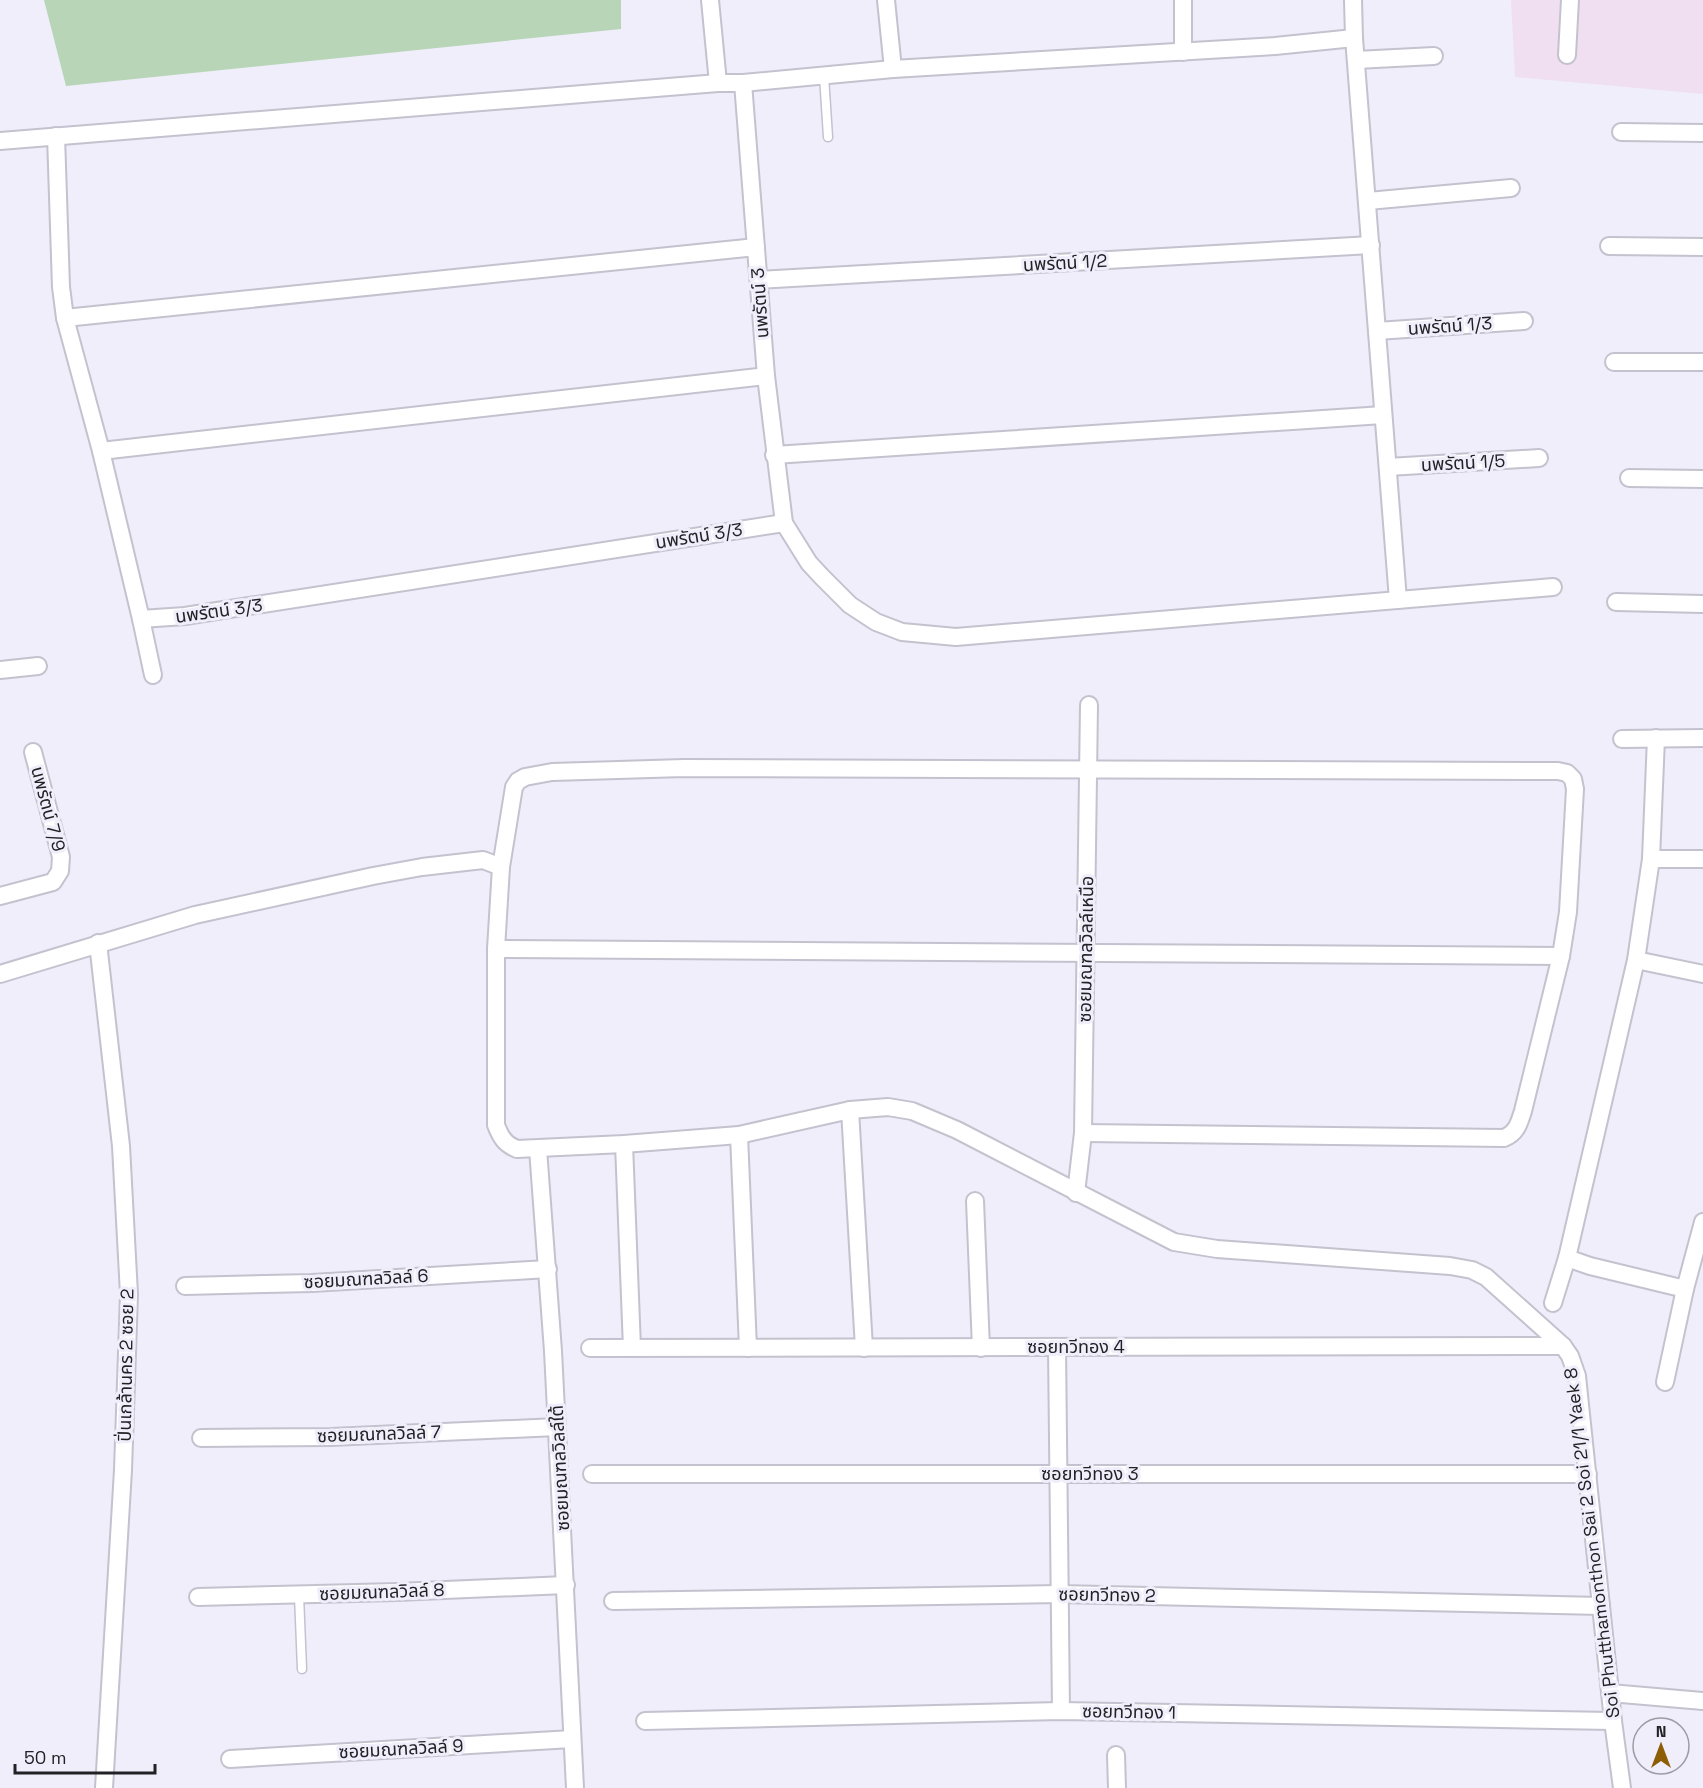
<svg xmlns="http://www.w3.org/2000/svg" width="1703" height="1788" font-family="'Space Grotesk','Noto Sans Thai',sans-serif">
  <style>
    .commercial { fill: #f0dff1 }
    .green { fill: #b8d5b7 }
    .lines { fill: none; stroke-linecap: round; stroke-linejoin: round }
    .lane-casing { stroke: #c3c2ce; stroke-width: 11 }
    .street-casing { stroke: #c3c2ce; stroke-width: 20 }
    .lane { stroke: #fff; stroke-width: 8 }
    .street { stroke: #fff; stroke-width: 16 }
    .labels { text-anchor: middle; stroke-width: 6; stroke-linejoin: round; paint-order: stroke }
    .street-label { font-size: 18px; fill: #222125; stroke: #efeefa }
  </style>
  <rect width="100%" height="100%" fill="#efeefa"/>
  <path class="commercial" d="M1511 0H1703V94L1515 77Z"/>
  <path class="green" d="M44 0H621V29L66 86Z"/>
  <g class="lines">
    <defs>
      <g id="lane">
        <path d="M824 76 828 137"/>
        <path d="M299 1595 302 1669"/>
      </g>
      <g id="street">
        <path d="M710 0 718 83"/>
        <path d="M886 0 893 69"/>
        <path d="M1183 0V52"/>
        <path d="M1353 0 1354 38 1398 600"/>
        <path d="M1567 55 1570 0"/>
        <path d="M1356 60 1434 56"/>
        <path d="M743 83 766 376 784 523 809 563 822 577 850 605 876 622 902 632 956 637 1553 587"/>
        <path d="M1621 132 1703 133"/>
        <path d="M56 136 61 287 65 318 101 451 141 619 185 616 784 523"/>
        <path d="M0 141 718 83H743L893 69 1275 46 1354 38"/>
        <path d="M1368 201 1511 188"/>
        <path d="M1609 246 1703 247"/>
        <path d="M759 280 1371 245"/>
        <path d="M65 318 756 247"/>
        <path d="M1377 331 1524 321"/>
        <path d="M1614 362H1703"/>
        <path d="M101 451 766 376"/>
        <path d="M774 455 1383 415"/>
        <path d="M1388 467 1539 458"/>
        <path d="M1629 478 1703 479"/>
        <path d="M1616 602 1703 604"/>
        <path d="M141 619 153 675"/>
        <path d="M0 670 38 666"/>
        <path d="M1656 738 1651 859H1703"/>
        <path d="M1622 739 1703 738"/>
        <path d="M1651 859 1636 960 1567 1258 1590 1266 1685 1289"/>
        <path d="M501 867 514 787 518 781 525 777 552 772 684 768 1558 771 1567 773 1573 779 1575 789 1568 912 1561 956 1523 1111C1519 1123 1517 1133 1504 1138L1083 1133"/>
        <path d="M0 896 53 882 60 871 61 857 33 752"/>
        <path d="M98 943 121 1146 129 1294 123 1470 104 1788"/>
        <path d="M496 949 1561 956"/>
        <path d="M1636 960 1703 974"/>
        <path d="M0 974 195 915 373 876 422 867 483 860 501 867 496 949V1125C501 1138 505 1144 517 1149L624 1144 739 1135 850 1110 888 1107 912 1111 957 1130 1174 1242 1217 1249 1450 1266 1472 1270 1486 1277 1563 1346 1570 1356 1577 1376 1613 1721 1622 1788"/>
        <path d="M850 1110 864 1348"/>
        <path d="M739 1135 748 1348"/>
        <path d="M624 1144 632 1348"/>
        <path d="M538 1149 553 1351 575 1788"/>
        <path d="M1076 1193 1083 1133 1089 705"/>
        <path d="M975 1201 981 1348"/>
        <path d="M185 1286 312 1283 548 1269"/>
        <path d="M1553 1303 1567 1258"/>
        <path d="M1057 1347 1061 1711"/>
        <path d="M590 1348 1563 1346"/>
        <path d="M1665 1382 1685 1289 1703 1222"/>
        <path d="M201 1438 331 1437 557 1427"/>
        <path d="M592 1474H1588"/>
        <path d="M198 1597 397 1592 566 1585"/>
        <path d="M613 1601 1059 1594 1601 1606"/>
        <path d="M1610 1693 1703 1701"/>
        <path d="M645 1721 1061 1711 1613 1721"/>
        <path d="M1116 1755 1117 1788"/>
        <path d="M230 1759 572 1739"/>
      </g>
    </defs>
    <use href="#lane" class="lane-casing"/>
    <use href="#street" class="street-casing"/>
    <use href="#lane" class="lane"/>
    <use href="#street" class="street"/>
  </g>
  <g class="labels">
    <g class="street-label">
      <text transform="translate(1065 263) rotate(-3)" y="6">นพรัตน์ 1/2</text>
      <text transform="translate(760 303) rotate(-94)" y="6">นพรัตน์ 3</text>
      <text transform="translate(1450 326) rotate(-4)" y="6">นพรัตน์ 1/3</text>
      <text transform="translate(1463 463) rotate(-3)" y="6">นพรัตน์ 1/5</text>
      <text transform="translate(699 536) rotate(-9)" y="6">นพรัตน์ 3/3</text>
      <text transform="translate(219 611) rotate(-8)" y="6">นพรัตน์ 3/3</text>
      <text transform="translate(48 809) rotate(75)" y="6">นพรัตน์ 7/9</text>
      <text transform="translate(1086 949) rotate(-89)" y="6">ซอยมณฑลวิลล์เหนือ</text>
      <text transform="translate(366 1279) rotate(-3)" y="6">ซอยมณฑลวิลล์ 6</text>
      <text x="1076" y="1353">ซอยทวีทอง 4</text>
      <text transform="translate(126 1365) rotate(-89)" y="6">ปิ่นเกล้านคร 2 ซอย 2</text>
      <text transform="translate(379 1434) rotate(-2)" y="6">ซอยมณฑลวิลล์ 7</text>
      <text transform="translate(560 1468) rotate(-93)" y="6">ซอยมณฑลวิลล์ใต้</text>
      <text x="1090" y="1480">ซอยทวีทอง 3</text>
      <text transform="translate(1592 1543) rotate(-97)" y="6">Soi Phutthamonthon Sai 2 Soi 21/1 Yaek 8</text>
      <text transform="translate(382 1592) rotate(-2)" y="6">ซอยมณฑลวิลล์ 8</text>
      <text transform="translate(1107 1595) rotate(1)" y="6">ซอยทวีทอง 2</text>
      <text transform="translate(1129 1712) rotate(1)" y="6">ซอยทวีทอง 1</text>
      <text transform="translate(401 1749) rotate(-3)" y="6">ซอยมณฑลวิลล์ 9</text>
    </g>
  </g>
  <g transform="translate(1661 1746)"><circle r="28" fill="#efeefa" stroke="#9d9ca5" stroke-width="1.5"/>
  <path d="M0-4.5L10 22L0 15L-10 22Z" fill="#8d5e06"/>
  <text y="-9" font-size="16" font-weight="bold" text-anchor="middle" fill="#222125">N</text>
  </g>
  <path d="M15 1764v9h140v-9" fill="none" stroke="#222125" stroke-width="3"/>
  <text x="24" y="1764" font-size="18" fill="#222125" stroke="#efeefa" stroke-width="4.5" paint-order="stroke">50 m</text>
</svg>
